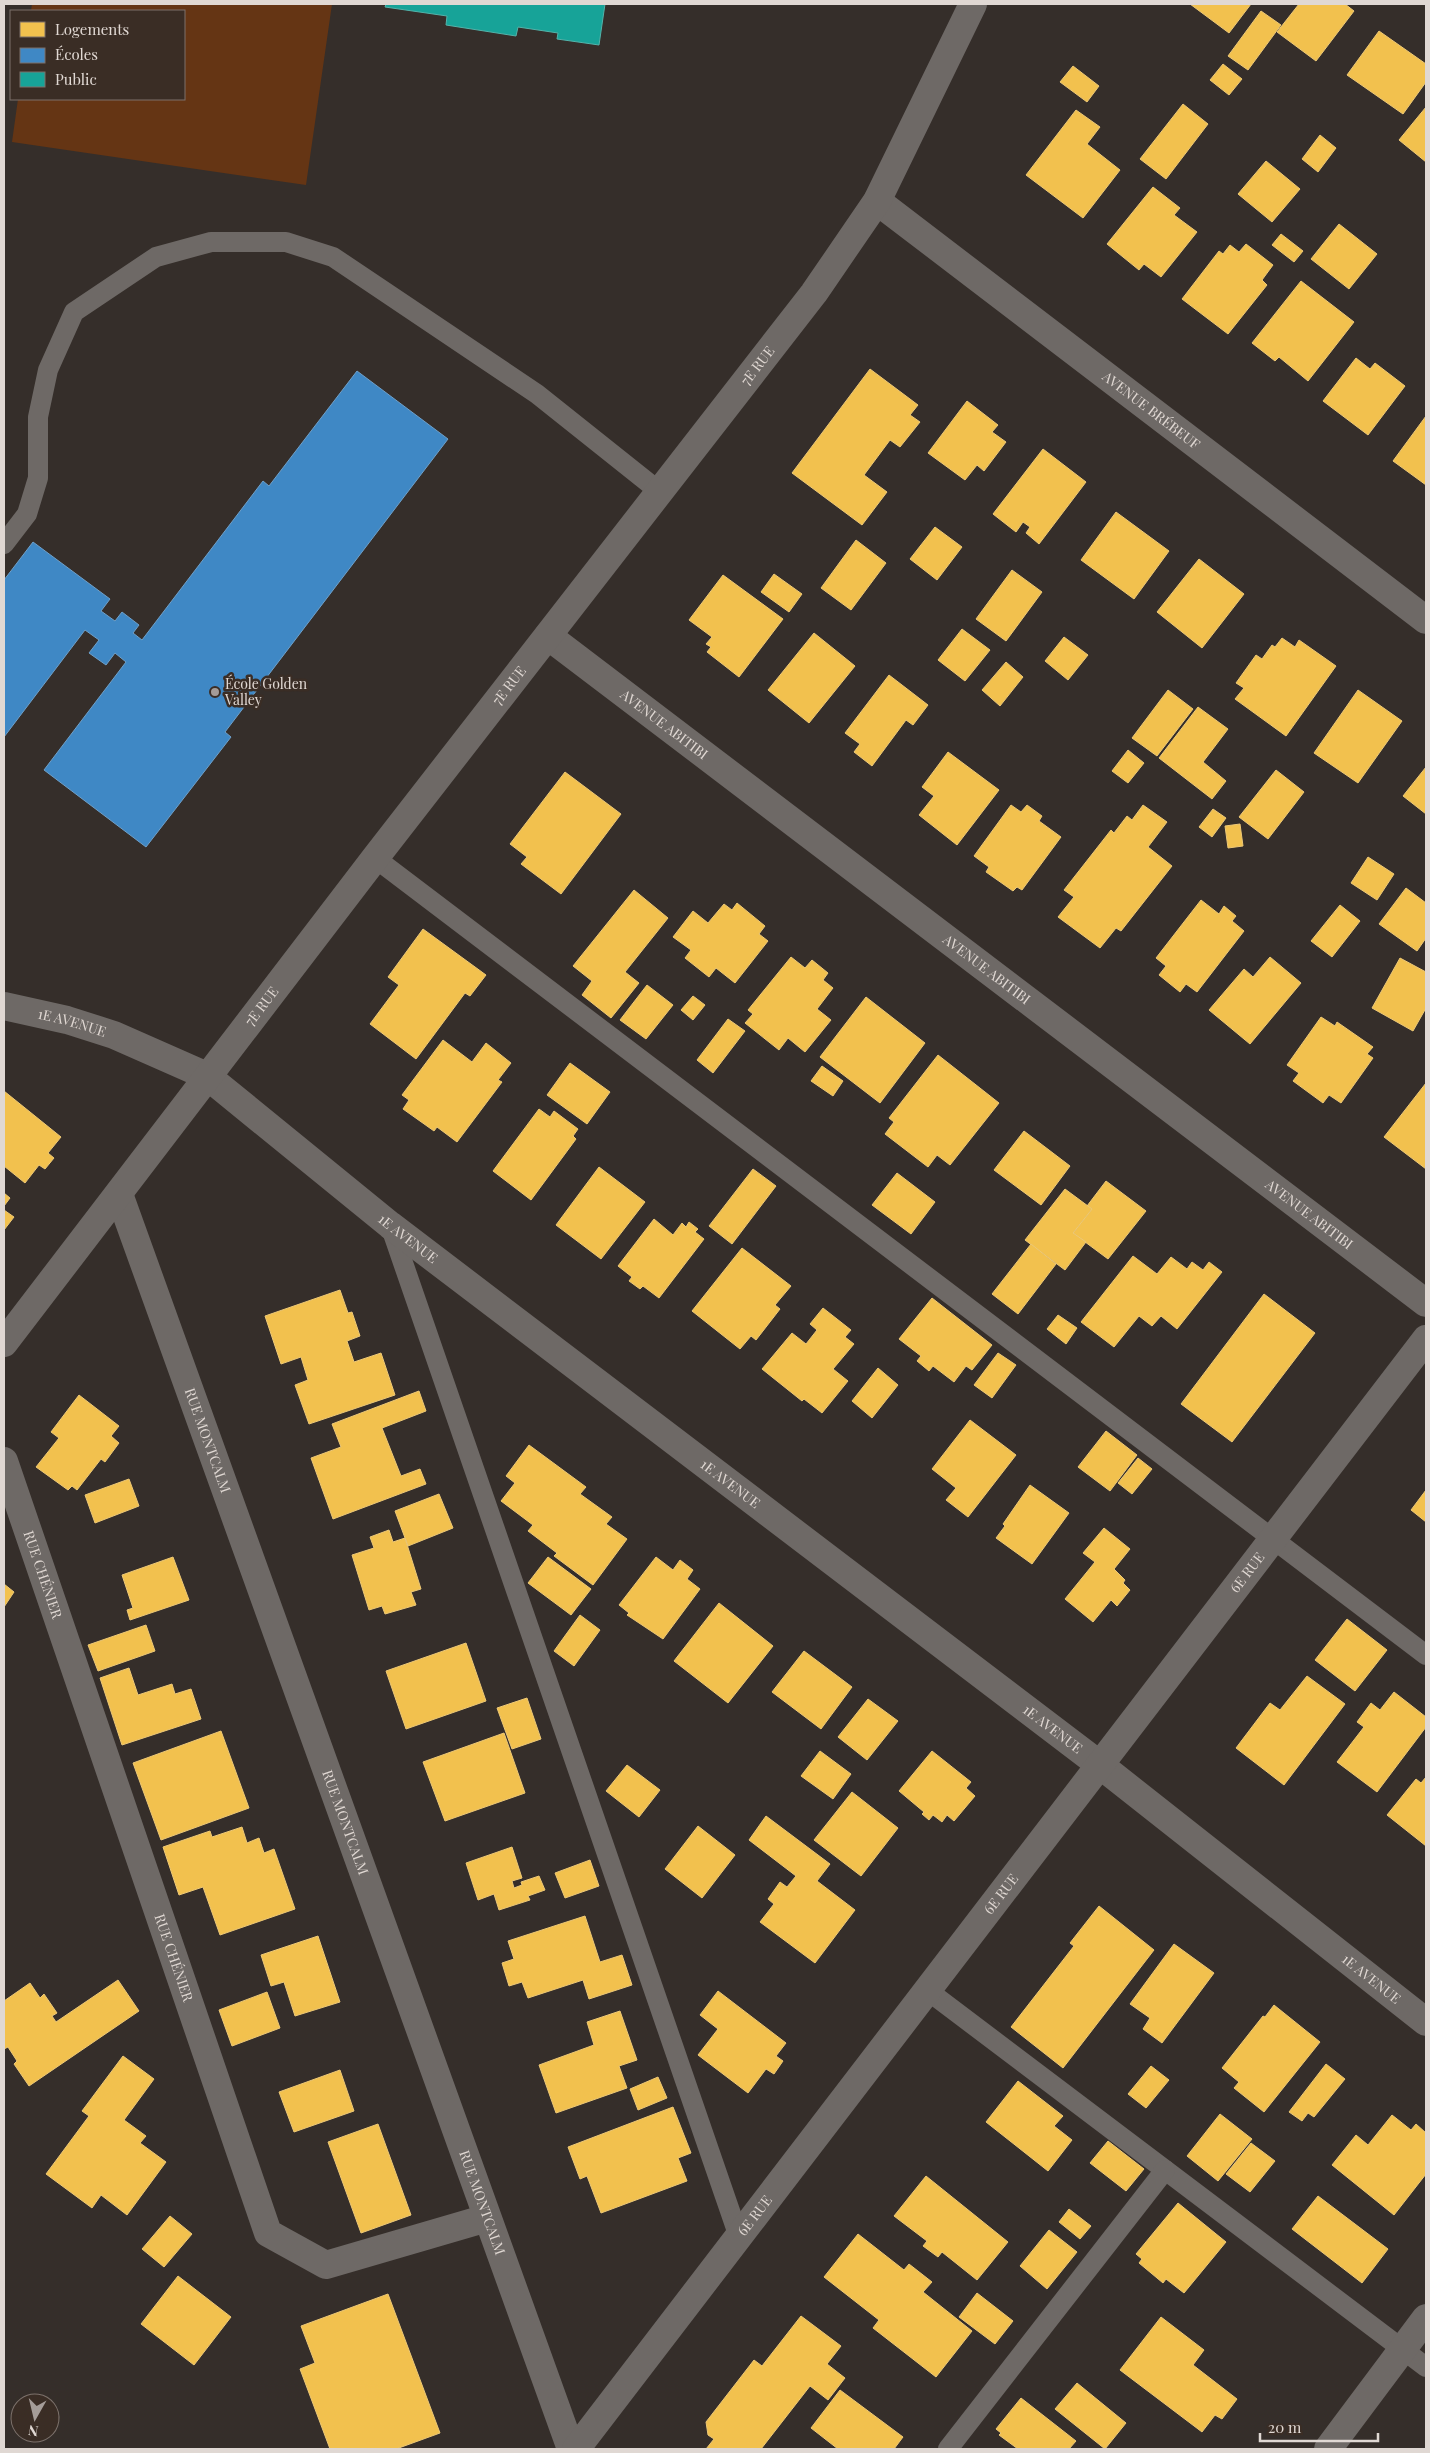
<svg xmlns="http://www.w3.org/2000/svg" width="1430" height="2453" font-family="'Playfair Display',serif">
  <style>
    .green { fill: #653514 }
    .homes { fill: #f2c14e; stroke: #edc876 }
    .schools { fill: #3f88c5; stroke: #6fa0c9 }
    .public { fill: #17a398; stroke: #53b3aa }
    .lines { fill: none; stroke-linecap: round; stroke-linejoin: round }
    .service { stroke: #6e6966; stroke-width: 20 }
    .minor { stroke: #6e6966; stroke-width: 28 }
    .tertiary { stroke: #6e6966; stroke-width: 28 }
    .poi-dot { fill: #a49c98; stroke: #3a2d25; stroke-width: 2 }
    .labels { text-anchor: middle; stroke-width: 5; stroke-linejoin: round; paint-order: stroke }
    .street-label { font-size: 14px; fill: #e0d8d3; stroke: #3a2d25 }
    .poi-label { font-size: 14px; fill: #e0d8d3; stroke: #3a2d25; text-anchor: start }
  </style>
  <rect width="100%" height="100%" fill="#352e2a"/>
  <path class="green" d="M32 4H332L306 185 12 142 18 99H184V11H31Z"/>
  <g class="homes">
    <path d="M1190 4H1251L1229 33Z"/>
    <path d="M1299 4H1345L1354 11 1316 61 1277 32Z"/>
    <path d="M1261 11 1281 25 1248 70 1228 56Z"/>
    <path d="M1379 31 1426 64V82L1403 114 1347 75Z"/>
    <path d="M1223 64 1242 79 1229 95 1210 80Z"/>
    <path d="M1073 66 1099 86 1087 102 1060 82Z"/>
    <path d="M1183 104 1208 124 1166 179 1140 159Z"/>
    <path d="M1426 107V162L1399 140Z"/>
    <path d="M1076 110 1100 127 1087 144 1120 170 1083 218 1026 175Z"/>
    <path d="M1320 135 1336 148 1318 172 1302 159Z"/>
    <path d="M1266 161 1300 189 1272 222 1238 194Z"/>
    <path d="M1153 187 1180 208 1174 215 1197 232 1161 277 1144 264 1139 270 1107 244Z"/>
    <path d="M1339 224 1377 254 1349 289 1311 259Z"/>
    <path d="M1281 234 1303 251 1294 262 1272 245Z"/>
    <path d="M1246 244 1273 265 1262 280 1267 285 1228 334 1182 299 1219 251 1223 254 1230 245 1239 252Z"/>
    <path d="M1301 281 1354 322 1308 381 1279 357 1275 361 1252 343Z"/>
    <path d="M1356 358 1370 369 1375 363 1405 386 1368 435 1323 401Z"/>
    <path d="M870 369 918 405 910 415 920 422 900 447 890 440 864 475 887 492 862 525 792 473Z"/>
    <path d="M967 401 998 425 992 432 1006 442 984 471 977 465 965 480 928 453Z"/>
    <path d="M1426 416V485L1393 461Z"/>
    <path d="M1043 449 1086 482 1039 544 1026 533 1030 527 1023 522 1016 532 993 514Z"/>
    <path d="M1116 512 1169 551 1134 599 1081 560Z"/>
    <path d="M935 527 962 547 937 580 910 559Z"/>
    <path d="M856 540 886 563 851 610 821 588Z"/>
    <path d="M1199 559 1244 594 1202 648 1157 612Z"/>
    <path d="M1012 570 1042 592 1006 641 976 619Z"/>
    <path d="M774 574 802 594 789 612 761 592Z"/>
    <path d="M723 575 783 619 739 677 707 652 711 647 706 644 712 637 689 620Z"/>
    <path d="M962 629 990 650 965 681 938 660Z"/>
    <path d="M814 633 855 666 809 723 768 690Z"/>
    <path d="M1064 637 1088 655 1068 680 1045 661Z"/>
    <path d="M1282 638 1295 647 1299 640 1336 666 1286 736 1235 699 1244 688 1236 683 1256 655 1262 659 1272 645 1275 647Z"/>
    <path d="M1006 662 1023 677 1000 706 982 690Z"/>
    <path d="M889 675 928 705 913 725 906 720 872 766 854 752 860 744 845 733Z"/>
    <path d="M1168 690 1193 709 1157 756 1132 738Z"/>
    <path d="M1358 690 1402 721 1358 783 1314 753Z"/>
    <path d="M1198 707 1228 729 1203 762 1226 781 1212 799 1159 758Z"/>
    <path d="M1128 750 1144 763 1128 783 1112 771Z"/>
    <path d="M948 752 999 790 957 845 919 815 934 796 922 787Z"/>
    <path d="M1426 767V814L1403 796Z"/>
    <path d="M1276 770 1304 792 1268 839 1239 817Z"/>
    <path d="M565 772 621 814 561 894 521 864 527 857 510 844Z"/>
    <path d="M1011 805 1021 812 1027 805 1042 816 1039 821 1061 837 1022 890 1017 887 1013 891 986 872 989 867 974 856Z"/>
    <path d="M1143 805 1167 822 1148 847 1172 866 1121 931 1116 928 1100 948 1058 917 1074 897 1064 890 1111 830 1114 833 1127 816 1132 820Z"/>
    <path d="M1213 809 1226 818 1212 837 1199 827Z"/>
    <path d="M1240 824 1243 846 1228 848 1225 826Z"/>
    <path d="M1368 857 1394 874 1377 900 1351 883Z"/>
    <path d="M1406 888 1426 903V938L1417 951 1379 924Z"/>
    <path d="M634 890 668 918 625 972 639 983 611 1018 582 995 592 981 573 966Z"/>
    <path d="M1201 900 1219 914 1224 906 1236 916 1232 921 1244 931 1197 992 1186 984 1180 992 1159 975 1166 966 1156 958Z"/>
    <path d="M737 903 765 926 759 934 768 941 735 983 716 968 709 977 685 958 691 950 673 937 693 911 708 923 724 904 732 910Z"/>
    <path d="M1340 905 1360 921 1332 957 1311 941Z"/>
    <path d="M423 929 486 975 470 996 465 993 416 1059 370 1024 399 985 388 977Z"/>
    <path d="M791 957 805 968 812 960 828 973 823 980 833 988 817 1009 831 1020 805 1052 788 1038 779 1050 745 1023 753 1014 748 1010Z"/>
    <path d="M1270 957 1301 983 1250 1044 1209 1010 1244 969 1253 977Z"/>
    <path d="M1400 958 1426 972V1008L1413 1031 1372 1008Z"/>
    <path d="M647 985 673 1005 646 1039 620 1020Z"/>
    <path d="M693 996 705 1005 693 1020 681 1010Z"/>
    <path d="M866 997 925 1043 880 1103 820 1057Z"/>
    <path d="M1321 1017 1335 1026 1337 1022 1373 1047 1367 1054 1373 1058 1341 1103 1329 1095 1323 1103 1293 1081 1299 1073 1287 1065Z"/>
    <path d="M728 1019 745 1031 713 1073 697 1060Z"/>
    <path d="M443 1040 472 1062 486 1043 511 1063 498 1080 502 1082 457 1142 437 1127 434 1131 403 1109 409 1100 402 1095Z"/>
    <path d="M938 1055 999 1103 950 1165 937 1155 928 1167 885 1134 894 1122 889 1118Z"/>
    <path d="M570 1063 610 1092 587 1124 547 1095Z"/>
    <path d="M822 1066 843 1081 833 1096 811 1081Z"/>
    <path d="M1426 1083V1169L1384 1137Z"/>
    <path d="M4 1091 61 1137 48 1153 54 1158 45 1169 39 1165 25 1183 4 1166Z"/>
    <path d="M539 1109 550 1117 554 1111 578 1129 573 1136 576 1139 531 1200 493 1171Z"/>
    <path d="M1024 1131 1070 1166 1041 1205 994 1170Z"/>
    <path d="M599 1167 645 1202 601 1259 556 1225Z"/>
    <path d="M753 1169 776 1186 732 1244 709 1226Z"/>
    <path d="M897 1173 935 1202 911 1234 872 1205Z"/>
    <path d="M1106 1181 1146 1211 1108 1259 1073 1233 1092 1209 1087 1206Z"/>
    <path d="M1065 1189 1092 1209 1073 1233 1086 1242 1065 1270 1025 1240Z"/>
    <path d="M4 1193 10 1198 4 1206Z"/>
    <path d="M4 1210 14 1217 4 1230Z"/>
    <path d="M654 1219 673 1235 682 1223 686 1227 689 1222 698 1229 695 1232 704 1239 659 1298 643 1286 640 1289 629 1281 632 1277 618 1266Z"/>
    <path d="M1031 1244 1056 1264 1018 1314 992 1294Z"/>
    <path d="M742 1248 791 1286 775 1305 780 1309 756 1340 751 1336 740 1349 692 1311Z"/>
    <path d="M1133 1256 1157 1274 1171 1257 1187 1269 1192 1262 1203 1270 1209 1262 1222 1272 1177 1329 1161 1316 1152 1326 1139 1316 1114 1347 1081 1322Z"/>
    <path d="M340 1290 348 1313 352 1312 360 1336 347 1341 354 1362 381 1353 395 1395 309 1424 295 1385 308 1380 301 1357 281 1364 265 1316Z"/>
    <path d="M1264 1294 1315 1333 1232 1442 1181 1404Z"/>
    <path d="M932 1298 992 1345 972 1370 966 1366 954 1382 933 1366 929 1371 917 1361 921 1356 899 1339Z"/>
    <path d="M823 1308 851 1330 845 1337 854 1344 833 1369 848 1381 822 1413 804 1399 802 1401 762 1369 792 1333 806 1344 817 1330 810 1324Z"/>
    <path d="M1058 1315 1077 1328 1066 1344 1047 1329Z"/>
    <path d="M998 1353 1016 1365 992 1398 974 1385Z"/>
    <path d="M878 1368 898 1385 872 1418 852 1401Z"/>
    <path d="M419 1391 426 1411 382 1428 401 1476 420 1469 426 1484 333 1519 311 1458 341 1447 332 1424Z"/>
    <path d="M79 1395 119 1426 111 1436 119 1443 105 1462 101 1459 77 1490 72 1486 68 1490 36 1467 59 1438 51 1432Z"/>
    <path d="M970 1420 1016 1455 968 1517 946 1500 956 1488 932 1469Z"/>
    <path d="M1106 1431 1137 1455 1110 1491 1078 1467Z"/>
    <path d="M529 1445 586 1487 580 1494 612 1517 606 1524 627 1539 593 1585 554 1556 557 1553 528 1531 533 1525 501 1501 515 1483 506 1476Z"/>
    <path d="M1138 1458 1152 1469 1132 1494 1118 1483Z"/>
    <path d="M129 1479 139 1506 95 1523 85 1495Z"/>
    <path d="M1030 1485 1069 1513 1032 1564 996 1538 1005 1526 1003 1524Z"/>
    <path d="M1426 1490V1522L1411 1510Z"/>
    <path d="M439 1494 453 1528 408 1546 395 1511Z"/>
    <path d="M1104 1528 1130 1549 1114 1569 1125 1580 1123 1583 1130 1590 1117 1606 1111 1600 1093 1622 1065 1599 1095 1562 1083 1553Z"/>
    <path d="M389 1530 393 1542 405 1538 421 1589 411 1592 416 1605 385 1614 382 1606 369 1610 352 1555 374 1548 370 1537Z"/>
    <path d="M173 1557 189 1600 130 1620 127 1610 133 1608 122 1575Z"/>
    <path d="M548 1557 591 1589 571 1615 528 1583Z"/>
    <path d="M656 1557 673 1570 680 1560 693 1570 687 1579 700 1589 663 1639 627 1615 629 1613 619 1605Z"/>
    <path d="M4 1584 14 1592 4 1607Z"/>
    <path d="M719 1603 773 1646 728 1703 674 1661Z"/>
    <path d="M580 1615 600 1630 574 1666 554 1651Z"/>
    <path d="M1347 1619 1387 1650 1355 1691 1315 1660Z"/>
    <path d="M146 1625 155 1651 98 1671 88 1645Z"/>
    <path d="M466 1643 486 1701 406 1729 386 1671Z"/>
    <path d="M804 1651 852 1687 821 1729 772 1692Z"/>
    <path d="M129 1668 138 1695 172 1684 175 1694 191 1689 201 1719 122 1745 100 1678Z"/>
    <path d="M1307 1676 1345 1704 1284 1785 1236 1748 1270 1703 1280 1710Z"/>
    <path d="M1394 1692 1426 1717V1727L1377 1792 1337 1762 1364 1727 1357 1722 1371 1703 1380 1710Z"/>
    <path d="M527 1698 541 1739 512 1749 497 1708Z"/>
    <path d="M868 1699 898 1721 867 1760 838 1737Z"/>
    <path d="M221 1731 249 1808 161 1840 133 1763Z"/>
    <path d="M504 1733 525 1793 445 1821 423 1762Z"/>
    <path d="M820 1751 851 1774 833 1799 801 1776Z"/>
    <path d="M932 1751 971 1782 966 1788 975 1796 954 1821 947 1815 942 1822 933 1815 929 1820 922 1814 924 1812 899 1791Z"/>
    <path d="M627 1765 660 1790 639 1817 606 1791Z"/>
    <path d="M1426 1777V1846L1387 1815 1416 1779 1421 1783Z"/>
    <path d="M852 1792 898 1828 861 1876 814 1840Z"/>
    <path d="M766 1816 830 1864 817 1881 855 1910 815 1963 760 1922 774 1904 768 1899 780 1882 787 1887 796 1876 749 1840Z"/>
    <path d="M698 1826 735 1855 702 1898 665 1869Z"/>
    <path d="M242 1827 247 1843 259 1838 264 1853 274 1849 295 1909 220 1935 203 1887 179 1895 163 1847 210 1831 212 1837Z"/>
    <path d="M512 1847 522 1878 512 1881 514 1888 522 1885 521 1882 539 1876 545 1890 528 1896 530 1900 499 1910 494 1894 478 1900 466 1863Z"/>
    <path d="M590 1860 599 1886 565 1898 555 1873Z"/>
    <path d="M1099 1906 1154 1950 1063 2068 1011 2027 1074 1946 1070 1943Z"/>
    <path d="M585 1916 600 1962 622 1955 632 1985 589 1999 583 1980 528 1998 522 1982 509 1986 502 1963 514 1959 508 1941Z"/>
    <path d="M318 1936 340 2002 295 2016 284 1982 271 1986 261 1955Z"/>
    <path d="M1174 1944 1214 1973 1162 2043 1143 2029 1150 2018 1130 2004Z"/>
    <path d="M118 1980 139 2011 29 2086 14 2064 17 2061 8 2047 4 2049V2001L30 1983 40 1998 44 1994 57 2013 52 2016 56 2022Z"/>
    <path d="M718 1991 786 2043 776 2056 783 2061 774 2074 766 2069 748 2093 698 2055 718 2029 700 2015Z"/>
    <path d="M267 1992 280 2028 232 2046 219 2010Z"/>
    <path d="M1274 2005 1320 2042 1264 2112 1234 2088 1239 2082 1222 2068 1263 2016 1265 2017Z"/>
    <path d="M620 2011 637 2060 619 2066 627 2088 556 2113 539 2065 594 2045 587 2022Z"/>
    <path d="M123 2056 154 2079 124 2120 146 2136 140 2143 166 2162 127 2215 101 2195 92 2208 46 2174 89 2116 82 2111Z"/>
    <path d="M1326 2064 1345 2079 1314 2117 1308 2113 1302 2121 1289 2112Z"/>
    <path d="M1151 2066 1169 2080 1146 2108 1128 2094Z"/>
    <path d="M340 2070 354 2111 294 2132 279 2092Z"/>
    <path d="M658 2077 667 2098 638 2110 630 2089Z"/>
    <path d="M1018 2081 1063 2116 1054 2126 1072 2140 1048 2171 986 2122Z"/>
    <path d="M673 2107 691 2153 678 2158 687 2181 601 2213 587 2176 580 2179 568 2147Z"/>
    <path d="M1220 2114 1252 2139 1218 2181 1187 2156Z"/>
    <path d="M1392 2115 1411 2130 1416 2124 1426 2133V2174L1394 2215 1332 2165 1356 2135 1368 2145Z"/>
    <path d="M378 2124 411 2215 361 2233 328 2142Z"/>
    <path d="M1108 2141 1144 2169 1126 2191 1090 2163Z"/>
    <path d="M1251 2143 1275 2161 1250 2192 1226 2174Z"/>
    <path d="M926 2176 1008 2242 977 2280 942 2252 938 2257 923 2246 927 2241 894 2216Z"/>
    <path d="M1318 2196 1388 2249 1362 2283 1292 2229Z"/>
    <path d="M1178 2203 1226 2242 1184 2293 1166 2279 1163 2283 1139 2263 1142 2259 1136 2254Z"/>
    <path d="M1069 2209 1091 2226 1080 2239 1059 2222Z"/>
    <path d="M170 2216 192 2234 164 2267 142 2249Z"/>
    <path d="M1049 2230 1077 2252 1047 2289 1020 2266Z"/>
    <path d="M858 2234 904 2270 909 2264 932 2282 923 2292 972 2331 936 2377 873 2328 879 2320 824 2277Z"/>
    <path d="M178 2276 231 2317 194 2365 141 2324Z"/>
    <path d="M977 2293 1013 2321 995 2344 959 2317Z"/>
    <path d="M388 2294 440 2433 396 2449H330L300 2369 315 2363 301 2326Z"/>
    <path d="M801 2316 841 2346 827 2364 845 2378 828 2400 810 2386 761 2449H706L714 2439 708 2435 706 2422 754 2360 762 2366Z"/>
    <path d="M1161 2317 1204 2350 1193 2365 1237 2399 1222 2419 1215 2415 1202 2432 1120 2370Z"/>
    <path d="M1077 2383 1126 2423 1105 2449 1055 2409Z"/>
    <path d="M840 2390 903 2437 894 2449H838L811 2428Z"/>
    <path d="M1021 2398 1076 2441 1069 2449H1018L999 2435 1001 2433 996 2429Z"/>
  </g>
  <path class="schools" d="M357 371 448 439 225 732 231 737 146 847 44 770 126 662 115 653 106 665 89 653 99 640 85 630 4 737V580L33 542 110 599 101 611 115 621 122 612 139 625 133 633 142 640 263 481 269 486Z"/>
  <path class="public" d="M386 4H605L599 45 557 39 558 33 518 27 516 36 446 25 447 16 385 7Z"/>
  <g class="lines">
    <g class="service">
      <path d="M4 544 27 514 38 478V417L48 370 74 312 156 257 211 242H286L333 257 537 394 660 492"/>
      <path d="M375 858 1426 1655"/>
      <path d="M390 1225 739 2237"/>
      <path d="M927 1990 1426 2367"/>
      <path d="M948 2449 1165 2170"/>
    </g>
    <g class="minor">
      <path id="s1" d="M877 201 1426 620"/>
      <path id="s2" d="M548 636 1426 1303"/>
      <path id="s3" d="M4 1006 67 1020 114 1035 207 1076 390 1225 1100 1765 1426 2022"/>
      <path id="s4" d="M119 1194 571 2449"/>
      <path id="s5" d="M4 1461 268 2233 326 2265 487 2218"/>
      <path id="s6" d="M576 2449 1426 1339"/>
      <path d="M1328 2449 1426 2318"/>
    </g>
    <path class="tertiary" id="s7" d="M4 1343 375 858 814 293 877 201 973 4"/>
  </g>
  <circle class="poi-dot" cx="215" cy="692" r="5"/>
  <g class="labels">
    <g class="street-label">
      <text dy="5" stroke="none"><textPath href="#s7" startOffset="1234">7E RUE</textPath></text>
      <text dy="5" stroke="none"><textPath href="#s1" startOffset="345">AVENUE BRÉBEUF</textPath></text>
      <text dy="5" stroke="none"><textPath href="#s7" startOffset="829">7E RUE</textPath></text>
      <text dy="5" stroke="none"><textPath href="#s2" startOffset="146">AVENUE ABITIBI</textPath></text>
      <text dy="5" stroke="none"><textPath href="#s2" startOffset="551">AVENUE ABITIBI</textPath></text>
      <text dy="5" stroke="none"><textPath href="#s7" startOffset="424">7E RUE</textPath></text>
      <text dy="5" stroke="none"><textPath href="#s3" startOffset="70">1E AVENUE</textPath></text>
      <text dy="5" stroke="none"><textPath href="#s2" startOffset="956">AVENUE ABITIBI</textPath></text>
      <text dy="5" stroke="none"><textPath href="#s3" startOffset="474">1E AVENUE</textPath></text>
      <text dy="5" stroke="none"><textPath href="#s4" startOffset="262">RUE MONTCALM</textPath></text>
      <text dy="5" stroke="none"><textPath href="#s3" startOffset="879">1E AVENUE</textPath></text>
      <text dy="5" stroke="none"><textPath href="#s6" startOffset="1104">6E RUE</textPath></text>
      <text dy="5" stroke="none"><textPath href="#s5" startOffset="120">RUE CHÉNIER</textPath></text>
      <text dy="5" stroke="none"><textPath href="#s3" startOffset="1284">1E AVENUE</textPath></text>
      <text dy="5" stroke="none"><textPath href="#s4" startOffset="668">RUE MONTCALM</textPath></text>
      <text dy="5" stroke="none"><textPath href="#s6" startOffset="699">6E RUE</textPath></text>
      <text dy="5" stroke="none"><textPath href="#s5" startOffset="525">RUE CHÉNIER</textPath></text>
      <text dy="5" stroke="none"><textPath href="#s3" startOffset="1689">1E AVENUE</textPath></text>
      <text dy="5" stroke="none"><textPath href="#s4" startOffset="1072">RUE MONTCALM</textPath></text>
      <text dy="5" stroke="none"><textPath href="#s6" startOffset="294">6E RUE</textPath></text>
    </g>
    <g class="poi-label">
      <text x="225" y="689">École Golden<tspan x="225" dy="16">Valley</tspan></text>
    </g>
  </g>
  <rect width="1430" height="2453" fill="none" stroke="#e0d8d3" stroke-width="10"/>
  <rect x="10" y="10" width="175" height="90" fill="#3a2d25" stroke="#7c716b"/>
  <rect x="20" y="22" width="25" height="15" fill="#f2c14e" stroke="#7c716b"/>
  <text x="55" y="35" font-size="15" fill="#e0d8d3">Logements</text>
  <rect x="20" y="48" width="25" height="15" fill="#3f88c5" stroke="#7c716b"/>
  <text x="55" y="60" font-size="15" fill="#e0d8d3">Écoles</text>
  <rect x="20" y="72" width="25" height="15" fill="#17a398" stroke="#7c716b"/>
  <text x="55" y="85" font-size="15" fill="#e0d8d3">Public</text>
  <g transform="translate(35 2418) rotate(188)"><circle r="24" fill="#3a2d25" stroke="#7c716b"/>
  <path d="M0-4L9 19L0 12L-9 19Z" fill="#a49c98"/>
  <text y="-8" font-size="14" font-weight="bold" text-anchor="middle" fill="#e0d8d3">N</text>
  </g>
  <path d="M1260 2433v8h118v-8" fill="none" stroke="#e0d8d3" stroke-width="2.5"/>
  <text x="1268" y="2433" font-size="15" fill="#e0d8d3" stroke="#3a2d25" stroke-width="4" paint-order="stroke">20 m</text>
</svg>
